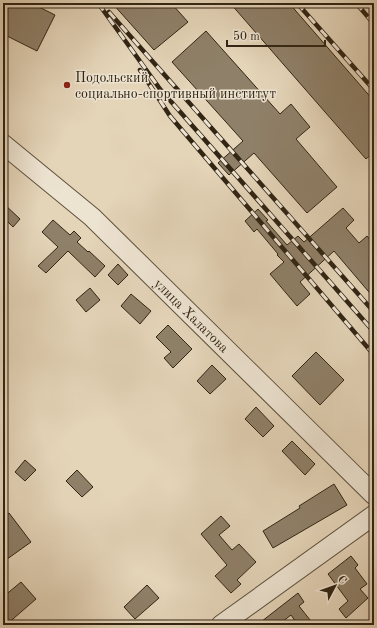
<svg xmlns="http://www.w3.org/2000/svg" width="377" height="628" font-family="'Old Standard TT',serif">
  <style>
    .building { fill: #8f8069; stroke: #322514 }
    .lines { fill: none; stroke-linecap: round; stroke-linejoin: round }
    .minor-casing { stroke: #5e513d; stroke-width: 21 }
    .minor { stroke: #ede3d1; stroke-width: 19 }
    .rail-casing { stroke: #322514; stroke-width: 4.5 }
    .rail { stroke: #ede3d1; stroke-width: 3; stroke-dasharray: 9; stroke-linecap: butt }
    .poi-dot { fill: #8f2418; stroke: #ede3d1; stroke-width: 1.5 }
    .labels { text-anchor: middle; stroke-width: 3; stroke-linejoin: round; paint-order: stroke }
    .poi-label { font-size: 14px; fill: #322514; stroke: #ede3d1; text-anchor: start }
    .street-label { font-size: 14px; fill: #322514; stroke: #ede3d1 }
  </style>
  <rect width="100%" height="100%" fill="#e4d4b8"/>
  <filter id="stains"><feTurbulence type="fractalNoise" baseFrequency=".005" numOctaves="4"/><feColorMatrix values="0 0 0 0 .2 0 0 0 0 .09 0 0 0 0 .02 0 0 0 .5 -.17"/></filter>
  <radialGradient id="worn" r=".72"><stop offset=".6" stop-color="#630" stop-opacity="0"/><stop offset="1" stop-color="#630" stop-opacity=".3"/></radialGradient>
  <g class="building">
    <path d="M3 3H31L55 15 37 51 3 34Z"/>
    <path d="M112 3H171L188 22 154 50Z"/>
    <path d="M230 3H289L374 101V152L366 159Z"/>
    <path d="M206 31 280 114 291 104 310 127 296 139 337 187 307 213 254 153 229 175 218 163 243 141 172 62Z"/>
    <path d="M3 203 20 219 13 227 3 217Z"/>
    <path d="M343 208 354 220 346 228 359 243 367 236 374 244V298L334 251 300 282 310 294 297 306 270 274 284 262 277 255 278 254 257 229 254 232 245 221 258 209 268 220 266 221 287 245 298 236 304 242Z"/>
    <path d="M53 220 70 235 74 231 81 238 77 242 88 252 89 251 105 266 95 277 68 251 46 273 38 266 58 247 42 232Z"/>
    <path d="M118 264 128 275 118 285 108 275Z"/>
    <path d="M90 288 100 300 86 312 76 300Z"/>
    <path d="M131 294 151 311 140 324 121 306Z"/>
    <path d="M168 325 192 349 173 368 164 358 171 352 156 337Z"/>
    <path d="M316 352 344 380 320 405 292 376Z"/>
    <path d="M212 365 226 379 210 394 197 381Z"/>
    <path d="M256 407 274 426 263 437 245 419Z"/>
    <path d="M292 441 315 464 305 475 282 451Z"/>
    <path d="M25 460 36 470 25 481 15 472Z"/>
    <path d="M77 470 93 487 82 497 66 481Z"/>
    <path d="M334 484 347 505 273 548 263 531 300 508 299 506Z"/>
    <path d="M9 513 31 542 3 562V517Z"/>
    <path d="M221 516 230 526 219 535 232 550 239 544 256 562 237 580 241 584 231 593 215 576 227 565 201 534Z"/>
    <path d="M351 556 358 565 355 568 367 584 360 589 368 598 346 618 339 609 348 601 328 574Z"/>
    <path d="M21 582 36 599 6 625H3V597Z"/>
    <path d="M147 585 159 598 135 619 124 607Z"/>
    <path d="M298 593 304 602 299 606 314 625H298L291 615 278 625H257Z"/>
  </g>
  <g class="lines">
    <defs>
      <g id="minor">
        <path id="s1" d="M3 144 92 217 374 495"/>
        <path d="M221 625 374 515"/>
      </g>
    </defs>
    <use href="#minor" class="minor-casing"/>
    <use href="#minor" class="minor"/>
    <defs>
      <g id="rail">
        <path d="M98 3 160 89 374 332"/>
        <path d="M297 3 374 90"/>
        <path d="M356 3 374 24"/>
        <path d="M109 12 374 312"/>
        <path d="M140 70 170 116 374 355"/>
      </g>
    </defs>
    <use href="#rail" class="rail-casing"/>
    <use href="#rail" class="rail"/>
  </g>
  <circle class="poi-dot" cx="67" cy="85" r="4"/>
  <g class="labels">
    <g class="poi-label">
      <text x="75" y="82">Подольский<tspan x="75" dy="16">социально-спортивный институт</tspan></text>
    </g>
    <g class="street-label">
      <text dy="5" stroke="none"><textPath href="#s1" startOffset="255">улица Халатова</textPath></text>
    </g>
  </g>
  <rect width="377" height="628" fill="none" stroke="#e4d4b8" stroke-width="16"/>
  <rect x="4" y="4" width="369" height="620" fill="none" stroke="#322514" stroke-width="2"/>
  <rect x="8" y="8" width="361" height="612" fill="none" stroke="#322514"/>
  <g transform="translate(335 586) rotate(49)" stroke="#ede3d1" stroke-width="3" paint-order="stroke">
  <path d="M0-3L7 15L0 10L-7 15Z" fill="#322514"/>
  <text y="-6" font-size="11" font-weight="bold" text-anchor="middle" fill="#322514">С</text>
  </g>
  <path d="M227 40v6h98v-6" fill="none" stroke="#322514" stroke-width="2"/>
  <text x="233" y="40" font-size="12" fill="#322514" stroke="#ede3d1" stroke-width="3" paint-order="stroke">50 m</text>
  <rect width="100%" height="100%" filter="url(#stains)"/>
  <rect width="100%" height="100%" fill="url(#worn)"/>
</svg>
